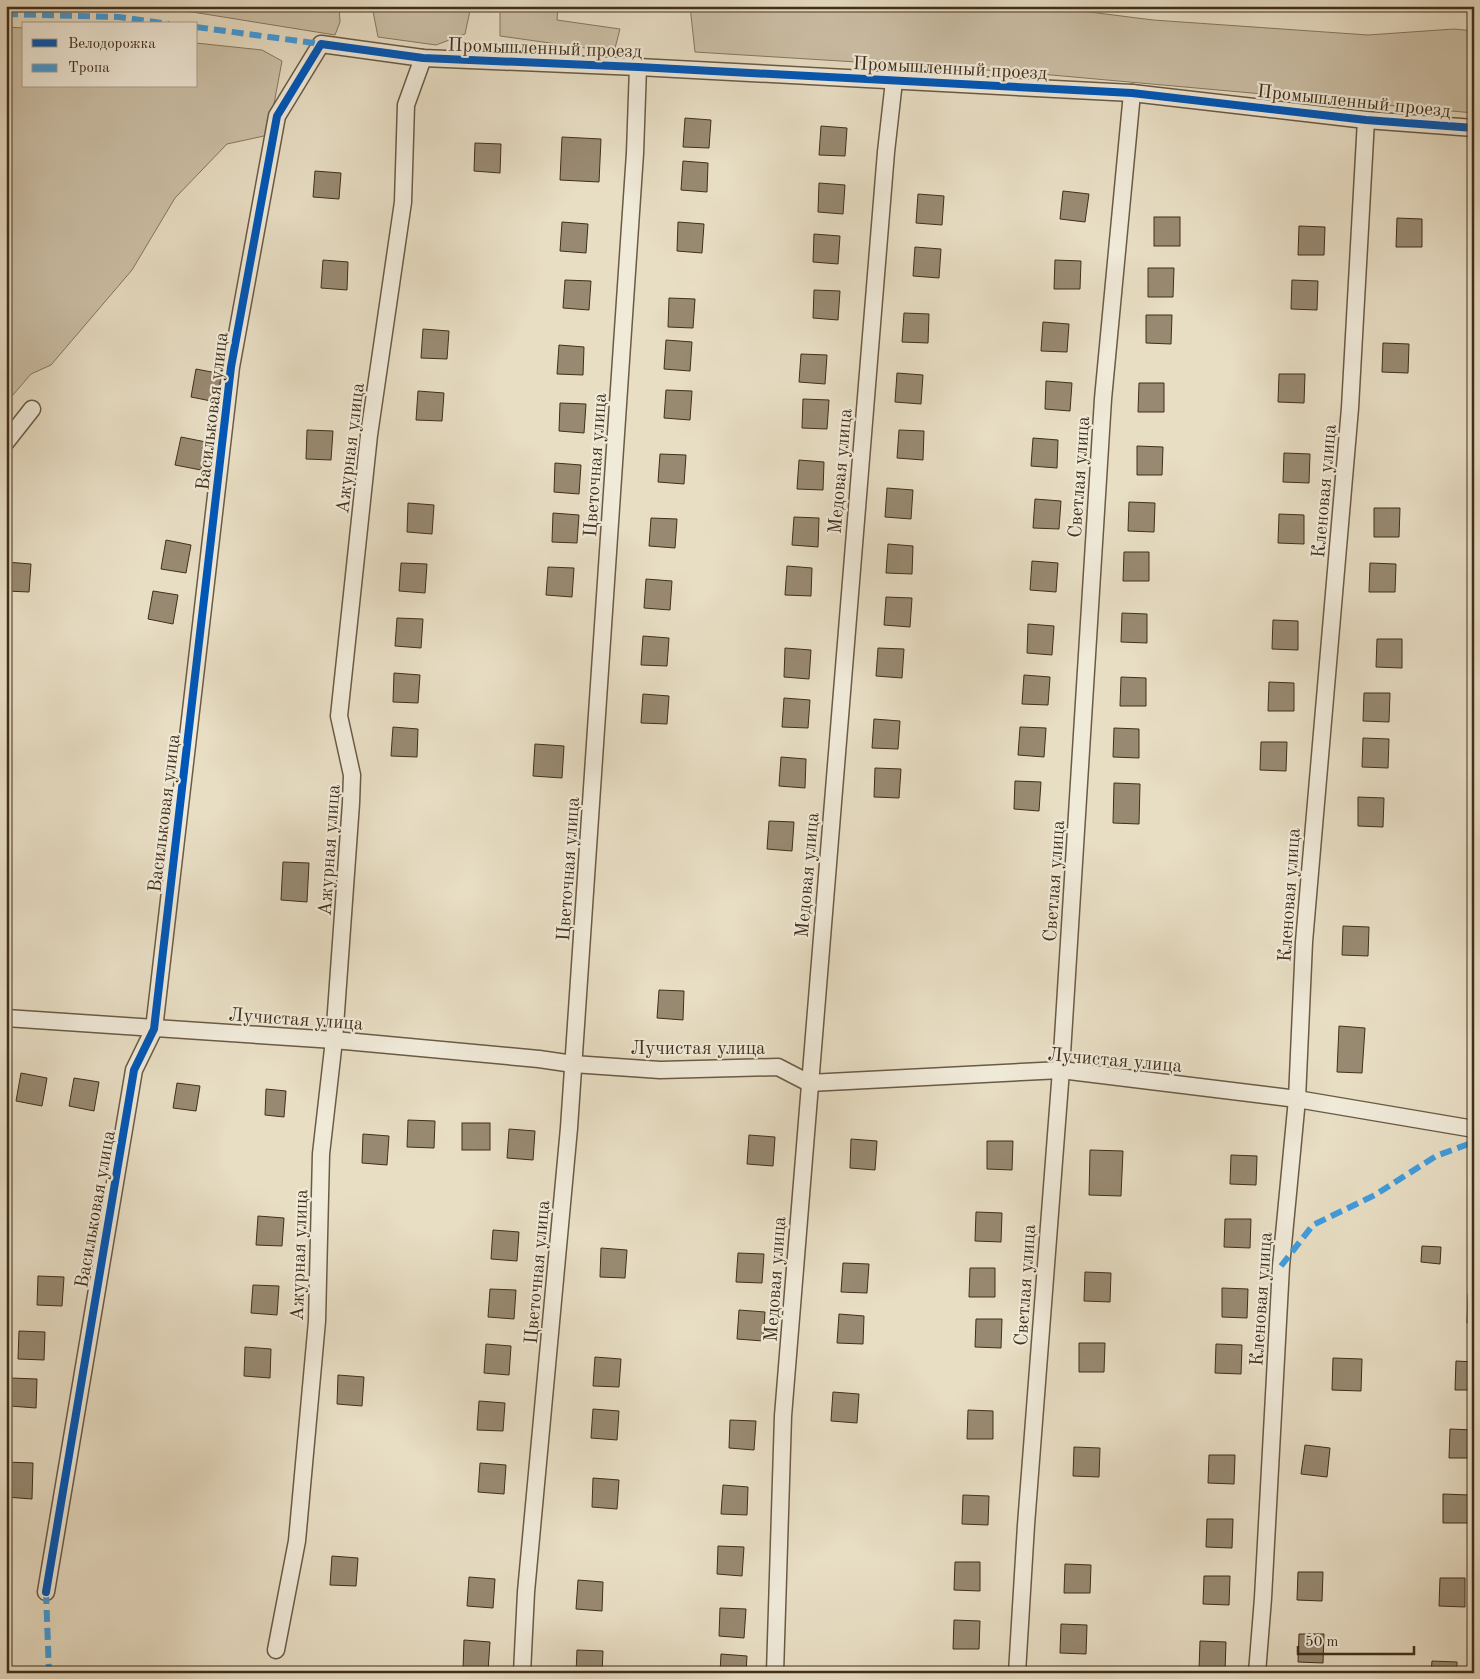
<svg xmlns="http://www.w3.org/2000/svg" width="1480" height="1679" font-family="'Old Standard TT',serif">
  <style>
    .green { fill: #ccc0a7; stroke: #867860 }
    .building { fill: #988a72; stroke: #412f1a }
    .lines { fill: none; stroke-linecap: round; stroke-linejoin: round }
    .minor-casing { stroke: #6b5b44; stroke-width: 19 }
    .minor { stroke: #f0ead9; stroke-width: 16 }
    .quiet { stroke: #3f9ddf; stroke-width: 6; stroke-dasharray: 12 6; stroke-linecap: butt }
    .cycleway-casing { stroke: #f0ead9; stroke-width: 11 }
    .cycleway { stroke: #0057b8; stroke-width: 8 }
    .labels { text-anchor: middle; stroke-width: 4.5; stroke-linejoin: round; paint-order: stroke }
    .street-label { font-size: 19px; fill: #412f1a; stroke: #f0ead9 }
  </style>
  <rect width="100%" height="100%" fill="#e8dec4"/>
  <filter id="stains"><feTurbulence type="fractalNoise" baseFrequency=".004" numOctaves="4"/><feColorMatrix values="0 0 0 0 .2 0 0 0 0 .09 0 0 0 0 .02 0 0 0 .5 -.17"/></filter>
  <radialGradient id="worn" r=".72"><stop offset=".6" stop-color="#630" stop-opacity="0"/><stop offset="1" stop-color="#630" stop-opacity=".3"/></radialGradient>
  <g class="green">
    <path d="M155 6H339L340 22 335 35Z"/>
    <path d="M372 6H471L465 34 436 45 378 37Z"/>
    <path d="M500 6H558L557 20 620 29 614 52 500 36Z"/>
    <path d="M690 6H1042L1153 20 1368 35 1454 29 1474 31V113L1018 72 695 52Z"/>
    <path d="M6 27 24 28V86H196V43L262 50 282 61 270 125 264 136 227 144 175 198 132 270 51 365 31 374 6 403Z"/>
  </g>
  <g class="building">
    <path d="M685 118 711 120 709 148 683 147Z"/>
    <path d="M821 126 847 128 845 156 819 155Z"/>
    <path d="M562 137 601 139 599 182 560 180Z"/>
    <path d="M475 143 501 144 500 173 474 171Z"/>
    <path d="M683 161 708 163 707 192 681 190Z"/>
    <path d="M315 171 341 173 339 199 313 197Z"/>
    <path d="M819 183 845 185 843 214 818 212Z"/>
    <path d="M1063 191 1089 194 1085 222 1060 219Z"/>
    <path d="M918 194 944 196 942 225 916 223Z"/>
    <rect x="1154" y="217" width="26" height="29"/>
    <path d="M1397 218 1422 219V247H1396Z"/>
    <path d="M562 222 588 224 586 253 560 251Z"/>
    <path d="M678 222 704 224 702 253 677 251Z"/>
    <path d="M1299 226 1325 227 1324 255H1298Z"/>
    <path d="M814 234 840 236 838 264 813 262Z"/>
    <path d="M915 247 941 249 939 278 913 276Z"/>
    <path d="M323 260 348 262 347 290 321 288Z"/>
    <path d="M1055 260 1081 261 1080 289H1054Z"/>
    <path d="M1148 268H1174L1173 297H1148Z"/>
    <path d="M565 280 591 281 589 310 563 308Z"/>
    <path d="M1292 280 1318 281 1317 310 1291 309Z"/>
    <path d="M814 290 840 291 838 320 813 318Z"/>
    <path d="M669 298 695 299 693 328 668 327Z"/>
    <path d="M904 313 929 314 928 343 902 342Z"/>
    <path d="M1146 315H1172L1171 344 1146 343Z"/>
    <path d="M1043 322 1069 324 1067 352 1041 351Z"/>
    <path d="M423 329 449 331 447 359 421 358Z"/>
    <path d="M666 340 692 342 690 371 664 369Z"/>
    <path d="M1383 343 1409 344 1408 373 1382 372Z"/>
    <path d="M559 345 584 347 583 375 557 374Z"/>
    <path d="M801 354 827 355 825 384 799 382Z"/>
    <path d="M196 369 222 374 216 402 191 397Z"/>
    <path d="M897 373 923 375 921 404 895 402Z"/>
    <path d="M1279 374H1305L1304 403 1278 402Z"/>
    <path d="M1046 381 1072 383 1070 411 1045 409Z"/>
    <path d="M1139 383H1164V412H1138Z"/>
    <path d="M666 390 692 391 690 420 664 418Z"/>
    <path d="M418 391 444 393 442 421 416 420Z"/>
    <path d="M803 399 829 400 827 429 802 428Z"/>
    <path d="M560 403 586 404 584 433 559 431Z"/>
    <path d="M307 430 333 431 331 460 306 459Z"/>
    <path d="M899 430 924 431 923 460 897 458Z"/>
    <path d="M181 437 206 442 201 470 175 465Z"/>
    <path d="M1033 438 1058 440 1057 468 1031 466Z"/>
    <path d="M1137 446 1163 447 1162 475H1137Z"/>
    <path d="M1284 453 1310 454 1309 483 1283 482Z"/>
    <path d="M660 454 686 455 684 484 658 482Z"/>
    <path d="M799 460 824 462 823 490 797 489Z"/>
    <path d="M555 463 581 465 579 494 554 492Z"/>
    <path d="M887 488 913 490 911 519 885 517Z"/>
    <path d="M1035 499 1061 501 1059 529 1033 528Z"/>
    <path d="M1129 502 1155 503 1154 532 1128 531Z"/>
    <path d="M408 503 434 505 432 534 407 532Z"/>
    <path d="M1374 508H1400L1399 537H1374Z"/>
    <path d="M553 513 579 515 577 543 552 542Z"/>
    <path d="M1279 514 1304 515V544L1278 543Z"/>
    <path d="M794 517 819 518 818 547 792 545Z"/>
    <path d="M651 518 677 519 675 548 649 546Z"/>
    <path d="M166 540 191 545 186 573 161 569Z"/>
    <path d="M888 544 913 546 912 574 886 573Z"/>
    <path d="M1124 552H1149V581H1123Z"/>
    <path d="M1032 561 1058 563 1056 592 1030 590Z"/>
    <path d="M6 562 31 564 29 592 6 591Z"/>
    <path d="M401 563 427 564 425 593 399 591Z"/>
    <path d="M1370 563 1396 564 1395 592H1369Z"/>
    <path d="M787 566 812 568 811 596 785 595Z"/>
    <path d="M548 567 574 568 572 597 546 595Z"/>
    <path d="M646 579 672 581 670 610 644 608Z"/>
    <path d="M153 591 178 595 173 624 148 619Z"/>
    <path d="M886 597 912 598 910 627 884 625Z"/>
    <path d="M1122 613 1147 614V643L1121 642Z"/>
    <path d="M397 618 423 619 421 648 395 646Z"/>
    <path d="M1273 620 1298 621V650L1272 649Z"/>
    <path d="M1028 624 1054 626 1052 655 1027 653Z"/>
    <path d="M643 636 669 638 667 666 641 665Z"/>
    <path d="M1377 639H1402V668L1376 667Z"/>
    <path d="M785 648 811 650 809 679 784 677Z"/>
    <path d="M878 648 904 649 902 678 876 676Z"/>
    <path d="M394 673 420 675 418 703 393 702Z"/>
    <path d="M1024 675 1050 677 1048 705 1022 704Z"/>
    <path d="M1121 677 1146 678V706H1120Z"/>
    <path d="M1269 682 1294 683V711H1268Z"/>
    <path d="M1364 693H1390L1389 722 1363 721Z"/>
    <path d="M643 694 669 696 667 724 641 723Z"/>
    <path d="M784 698 810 700 808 728 782 727Z"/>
    <path d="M874 719 900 721 898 749 872 748Z"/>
    <path d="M393 727 418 729 417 757 391 756Z"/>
    <path d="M1020 727 1046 728 1044 757 1018 755Z"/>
    <path d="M1114 728 1139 729V758L1113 757Z"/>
    <path d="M1363 738 1389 739 1388 768 1362 767Z"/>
    <path d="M1261 742H1287L1286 771 1260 770Z"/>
    <path d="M535 744 564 746 562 778 533 776Z"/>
    <path d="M781 757 806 759 805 788 779 786Z"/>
    <path d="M875 768 901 769 899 798 874 797Z"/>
    <path d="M1015 781 1041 782 1039 811 1014 809Z"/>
    <path d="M1114 783 1140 784 1139 824 1113 823Z"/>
    <path d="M1358 797 1384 798 1383 827 1358 826Z"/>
    <path d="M769 821 794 822 792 851 767 849Z"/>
    <path d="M283 862 309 863 307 902 281 900Z"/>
    <path d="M1343 926 1369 927 1368 956 1342 955Z"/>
    <path d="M659 990 684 991 683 1020 657 1018Z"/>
    <path d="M1339 1026 1365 1028 1362 1073 1337 1072Z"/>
    <path d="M21 1073 47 1078 42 1106 16 1101Z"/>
    <path d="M74 1078 99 1082 94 1111 69 1106Z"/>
    <path d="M177 1083 200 1086 196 1111 173 1108Z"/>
    <path d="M266 1089 286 1091 284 1117 265 1115Z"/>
    <path d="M408 1120 435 1121 434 1148 407 1147Z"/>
    <rect x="462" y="1123" width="28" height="27"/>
    <path d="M509 1129 535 1131 533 1160 507 1158Z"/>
    <path d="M363 1134 389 1136 387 1165 362 1163Z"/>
    <path d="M749 1135 775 1137 773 1166 747 1164Z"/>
    <path d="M851 1139 877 1141 875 1170 850 1168Z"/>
    <path d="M987 1141H1013L1012 1170 987 1169Z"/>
    <path d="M1090 1150 1123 1151 1121 1196 1089 1195Z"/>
    <path d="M1231 1155 1257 1156 1256 1185 1230 1184Z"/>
    <path d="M976 1212 1002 1213 1001 1242 975 1241Z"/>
    <path d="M258 1216 284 1218 282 1246 256 1245Z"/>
    <path d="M1225 1219H1251L1250 1248 1224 1247Z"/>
    <path d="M493 1230 519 1232 517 1261 491 1259Z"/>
    <path d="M1422 1246 1441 1247 1440 1264 1421 1262Z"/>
    <path d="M601 1248 627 1250 625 1278 600 1277Z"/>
    <path d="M738 1253 764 1254 762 1283 736 1282Z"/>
    <path d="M843 1263 869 1264 867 1293 841 1292Z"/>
    <path d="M970 1268H995V1297H969Z"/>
    <path d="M1085 1272 1111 1273 1110 1302 1084 1301Z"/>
    <path d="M38 1276 64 1277 62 1306 37 1305Z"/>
    <path d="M253 1285 279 1286 277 1315 251 1313Z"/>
    <path d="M1222 1288 1248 1289 1247 1318 1222 1317Z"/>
    <path d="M490 1289 516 1290 514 1319 488 1317Z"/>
    <path d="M1468 1294H1474V1323H1467Z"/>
    <path d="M739 1310 765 1312 763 1341 737 1339Z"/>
    <path d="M839 1314 864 1316 863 1344 837 1343Z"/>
    <path d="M976 1319H1002L1001 1348 975 1347Z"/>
    <path d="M19 1331 45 1332 44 1360 18 1359Z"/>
    <path d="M1079 1343H1105L1104 1372H1079Z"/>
    <path d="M486 1344 511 1346 509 1375 484 1373Z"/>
    <path d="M1216 1344 1242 1345 1241 1374 1215 1373Z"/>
    <path d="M245 1347 271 1349 270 1378 244 1376Z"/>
    <path d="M595 1357 621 1359 619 1387 593 1386Z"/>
    <path d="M1333 1358 1362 1359 1361 1391 1332 1390Z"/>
    <path d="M1456 1361 1474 1362V1390H1455Z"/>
    <path d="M338 1375 364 1377 362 1406 337 1404Z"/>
    <path d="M11 1378 37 1379 36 1408 10 1406Z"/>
    <path d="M833 1392 859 1394 857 1423 831 1421Z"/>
    <path d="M479 1401 505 1403 503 1431 477 1430Z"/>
    <path d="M593 1409 619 1411 617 1440 591 1438Z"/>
    <path d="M968 1410 993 1411V1439H967Z"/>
    <path d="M730 1420 756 1421 754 1450 729 1448Z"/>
    <path d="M1450 1429 1474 1430V1458H1449Z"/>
    <path d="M1305 1445 1330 1448 1327 1477 1301 1474Z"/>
    <path d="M1074 1447 1100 1448 1099 1477 1073 1476Z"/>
    <path d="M1209 1455H1235L1234 1484 1208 1483Z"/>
    <path d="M6 1462 33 1463 32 1499 6 1497Z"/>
    <path d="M480 1463 506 1465 504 1494 478 1492Z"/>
    <path d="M593 1478 619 1480 617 1509 592 1507Z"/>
    <path d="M723 1485 748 1487 747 1515 721 1514Z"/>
    <path d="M1443 1494 1469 1495V1523H1443Z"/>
    <path d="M963 1495 989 1496 988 1525 962 1524Z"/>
    <path d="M1207 1519H1233L1232 1548 1206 1547Z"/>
    <path d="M718 1546 744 1547 742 1576 717 1574Z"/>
    <path d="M332 1556 358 1558 356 1586 330 1585Z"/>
    <path d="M955 1562H980V1591L954 1590Z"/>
    <path d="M1065 1564 1091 1565 1090 1593H1064Z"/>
    <path d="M1298 1572H1323L1322 1601 1297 1600Z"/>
    <path d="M1204 1576H1230L1229 1605 1203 1604Z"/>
    <path d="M469 1577 495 1579 493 1608 467 1606Z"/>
    <path d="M1440 1578H1465V1607L1439 1606Z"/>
    <path d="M578 1580 603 1582 602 1611 576 1609Z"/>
    <path d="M720 1608 746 1609 744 1638 719 1636Z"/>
    <path d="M954 1620 980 1621 979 1649H953Z"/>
    <path d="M1061 1624 1087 1625 1086 1654 1060 1653Z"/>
    <path d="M1299 1634H1324L1323 1663 1298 1662Z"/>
    <path d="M464 1640 490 1642 488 1671 463 1669Z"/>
    <path d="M1200 1641 1226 1642 1225 1671 1199 1670Z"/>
    <path d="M577 1650 603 1651 602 1673H576Z"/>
    <path d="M721 1654 747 1656 746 1673H720Z"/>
    <path d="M1432 1661 1457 1662V1673H1431Z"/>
  </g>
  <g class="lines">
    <defs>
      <g id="minor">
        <path d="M6 442 32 409"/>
        <path d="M6 1018 334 1040 539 1059 573 1064 660 1070 778 1067 809 1083 1061 1070 1297 1099 1474 1129"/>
        <path d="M46 1592 134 1070 154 1029 231 367 277 116 321 44 423 58 638 67 1132 93 1366 120 1474 128"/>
        <path d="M276 1650 297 1541 317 1321 321 1154 334 1040 351 803 352 775 339 716 369 435 403 202 406 105 423 58"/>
        <path d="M522 1673 526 1592 569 1128 635 153 638 67"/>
        <path d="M775 1673 783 1416 886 152 894 81"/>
        <path d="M1017 1673 1026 1525 1061 1070 1103 399 1132 93"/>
        <path d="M1257 1673 1263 1598 1281 1266 1297 1099 1304 942 1350 408 1366 120"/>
      </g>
    </defs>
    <use href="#minor" class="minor-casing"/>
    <use href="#minor" class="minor"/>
    <g class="quiet">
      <path d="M6 14 119 17 169 24"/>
      <path d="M196 27 321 44"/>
      <path d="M1281 1266 1313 1225 1375 1195 1436 1156 1474 1142"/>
      <path d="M46 1592 49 1673"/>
    </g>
    <defs>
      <path id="cycleway" d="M46 1592 134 1070 154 1029 231 367 277 116 321 44 423 58 638 67 1132 93 1366 120 1474 128"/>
    </defs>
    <use href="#cycleway" class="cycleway-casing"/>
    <use href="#cycleway" class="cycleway"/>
  </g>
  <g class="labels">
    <g class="street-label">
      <text transform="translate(545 47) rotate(2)" y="7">Промышленный проезд</text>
      <text transform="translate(950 67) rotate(3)" y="7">Промышленный проезд</text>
      <text transform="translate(1354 100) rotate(6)" y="7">Промышленный проезд</text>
      <text transform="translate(211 411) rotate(-83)" y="7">Васильковая улица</text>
      <text transform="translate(349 448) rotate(-83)" y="7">Ажурная улица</text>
      <text transform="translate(594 465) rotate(-86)" y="7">Цветочная улица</text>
      <text transform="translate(839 471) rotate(-85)" y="7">Медовая улица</text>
      <text transform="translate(1078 477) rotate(-86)" y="7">Светлая улица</text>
      <text transform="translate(1323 491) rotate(-85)" y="7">Кленовая улица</text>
      <text transform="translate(163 813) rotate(-83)" y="7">Васильковая улица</text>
      <text transform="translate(328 850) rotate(-86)" y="7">Ажурная улица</text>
      <text transform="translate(567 869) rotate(-86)" y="7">Цветочная улица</text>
      <text transform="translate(806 875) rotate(-85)" y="7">Медовая улица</text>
      <text transform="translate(1053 881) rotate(-86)" y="7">Светлая улица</text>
      <text transform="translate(1288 895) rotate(-86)" y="7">Кленовая улица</text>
      <text transform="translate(296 1018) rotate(4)" y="7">Лучистая улица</text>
      <text x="698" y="1054">Лучистая улица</text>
      <text transform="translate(1115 1059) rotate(5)" y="7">Лучистая улица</text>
      <text transform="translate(94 1209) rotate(-80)" y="7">Васильковая улица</text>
      <text transform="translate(298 1255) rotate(-88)" y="7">Ажурная улица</text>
      <text transform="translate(536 1272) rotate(-85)" y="7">Цветочная улица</text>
      <text transform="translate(774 1279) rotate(-86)" y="7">Медовая улица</text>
      <text transform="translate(1024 1285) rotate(-86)" y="7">Светлая улица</text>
      <text transform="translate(1260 1299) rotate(-86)" y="7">Кленовая улица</text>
    </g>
  </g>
  <rect width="1480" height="1679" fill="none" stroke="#e8dec4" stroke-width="25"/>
  <rect x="8" y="8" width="1465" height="1664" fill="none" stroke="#412f1a" stroke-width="2.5"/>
  <rect x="12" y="12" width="1455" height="1654" fill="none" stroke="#412f1a"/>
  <rect x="22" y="22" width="175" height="65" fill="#f0ead9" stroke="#aa9f8d"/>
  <rect x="32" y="39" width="25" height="8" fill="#0057b8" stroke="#aa9f8d"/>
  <text x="68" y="48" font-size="15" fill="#412f1a">Велодорожка</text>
  <rect x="32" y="64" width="25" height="8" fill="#3f9ddf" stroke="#aa9f8d"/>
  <text x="68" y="72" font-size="15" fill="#412f1a">Тропа</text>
  <path d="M1298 1646v8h116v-8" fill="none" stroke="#412f1a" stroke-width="2.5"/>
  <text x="1305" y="1646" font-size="15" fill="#412f1a" stroke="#f0ead9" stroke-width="4" paint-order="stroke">50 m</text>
  <rect width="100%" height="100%" filter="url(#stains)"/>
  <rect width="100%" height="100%" fill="url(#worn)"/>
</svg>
